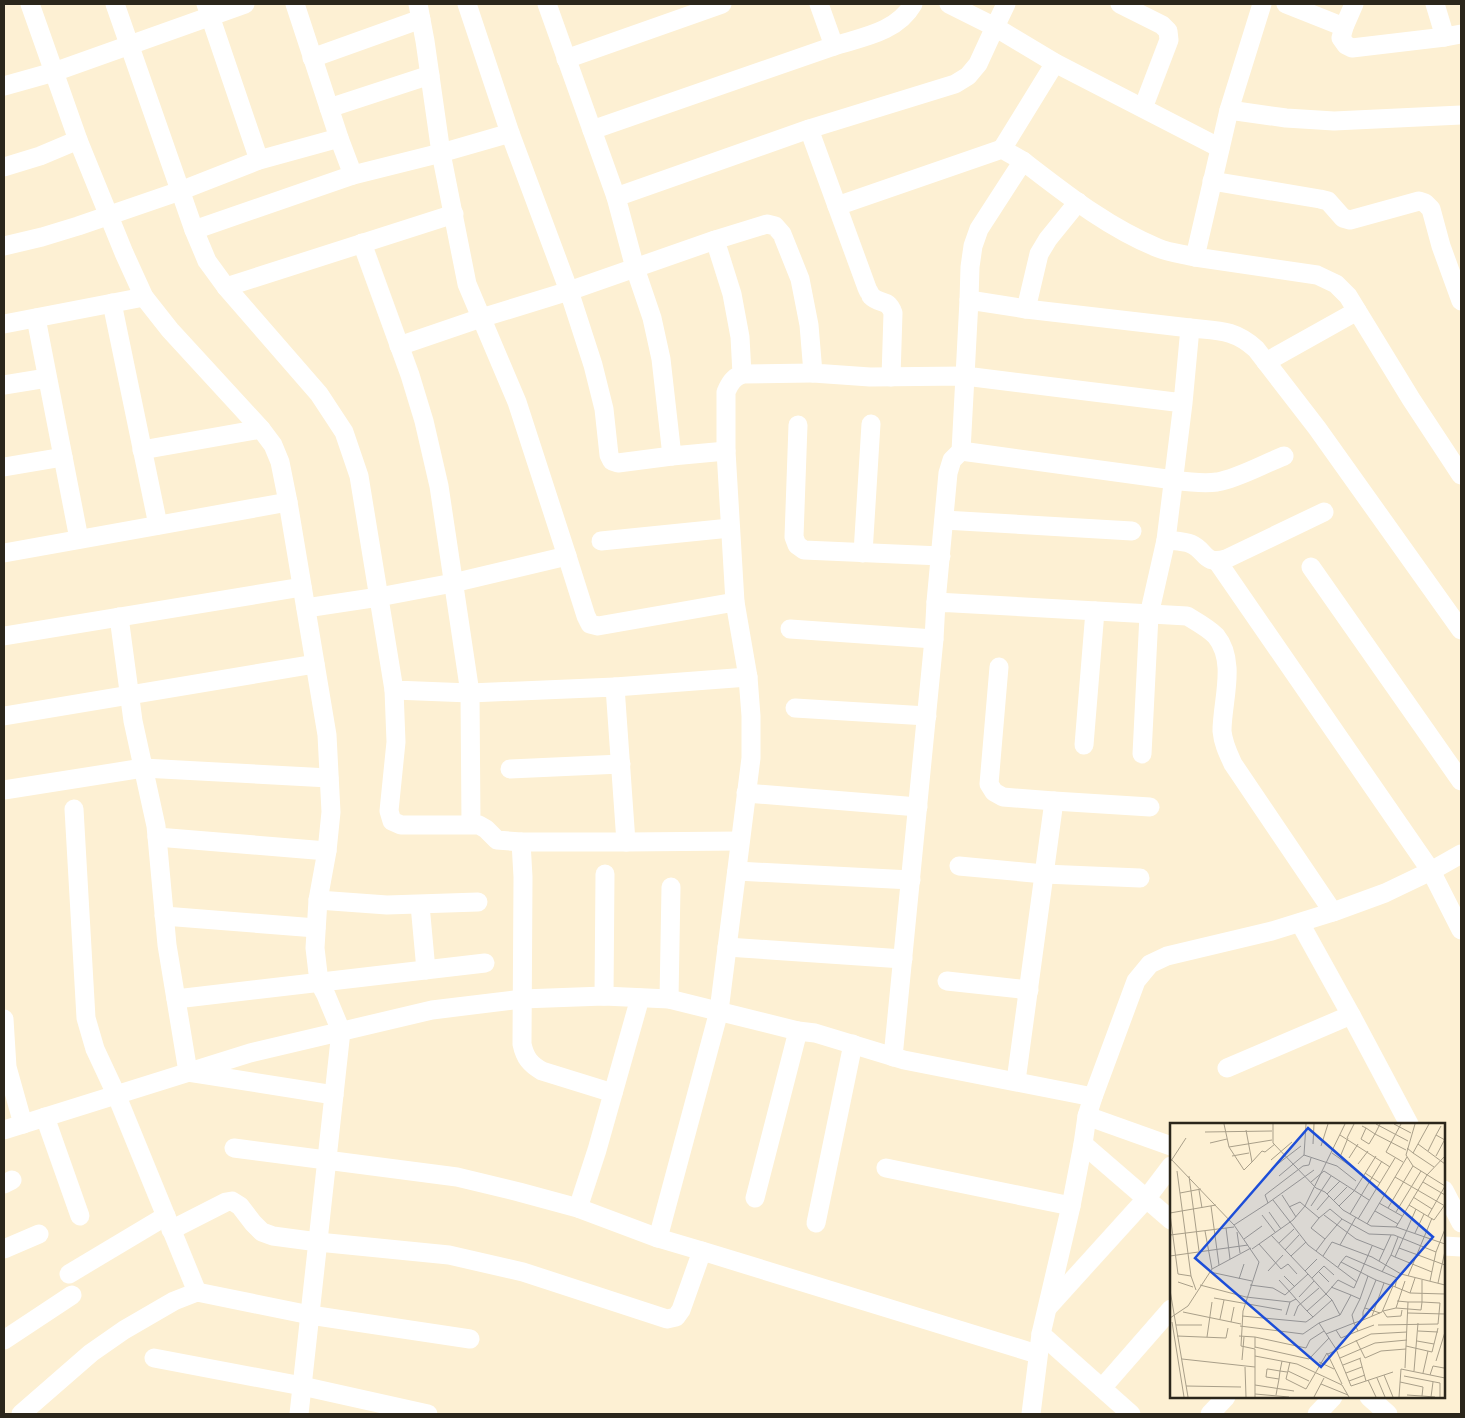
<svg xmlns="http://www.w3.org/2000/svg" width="1465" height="1418" font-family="Spectral,serif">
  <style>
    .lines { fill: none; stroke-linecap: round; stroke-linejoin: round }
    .minor { stroke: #fff; stroke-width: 19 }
    .inset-road { fill: none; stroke: #a99f89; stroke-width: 1 }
    .view { fill: #1d4ed8; fill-opacity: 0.15; stroke: #1d4ed8; stroke-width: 2.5 }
    .inset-edge { fill: none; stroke: #2b261b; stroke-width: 2.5 }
  </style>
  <rect width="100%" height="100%" fill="#fdf0d3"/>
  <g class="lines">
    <g class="minor">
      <path d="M30 4 78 140 124 253 144 297 170 330 261 429 273 445 280 462 288 502 327 735 331 812 327 851 318 900 315 948 319 982 326 995 341 1031 299 1414"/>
      <path d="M115 4 194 230 207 261 226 287 319 394 344 432 359 476 394 690 470 693 615 687 626 842H521L523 877 522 1044C525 1058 530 1064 542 1071L613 1093"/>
      <path d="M467 4 510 133 569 291 593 365 604 409 609 455 612 461 618 463 672 456"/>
      <path d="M547 4 592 130"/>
      <path d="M819 4 834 46"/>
      <path d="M949 4 995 27 1006 4"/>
      <path d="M1120 4 1162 25 1168 31 1169 40 1143 108"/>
      <path d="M1262 4 1229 110 1195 257 1317 275 1336 284 1348 296 1411 399 1461 475"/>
      <path d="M1286 4 1344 27"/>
      <path d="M1354 4 1344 27 1341 38 1346 45 1352 48 1445 37 1461 34"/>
      <path d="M1435 4 1445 37"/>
      <path d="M312 58 421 19"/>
      <path d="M566 59 722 4"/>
      <path d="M4 86 54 72 245 4"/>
      <path d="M329 108 430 75"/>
      <path d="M1229 110 1286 118 1334 121 1461 115"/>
      <path d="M809 129 955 84 968 76 978 64 995 27 1055 63 1220 148"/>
      <path d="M339 138 353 175 441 153 510 133"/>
      <path d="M1002 149 1055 63"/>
      <path d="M259 160 339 138 295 4"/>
      <path d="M4 167 40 156 78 140"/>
      <path d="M1212 181 1320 199 1328 201 1343 218 1350 220 1419 201 1425 203 1431 209 1441 246 1461 301"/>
      <path d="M616 197 592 130 834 46C863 37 897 32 913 4"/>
      <path d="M837 206 867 288C867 289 871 295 871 296 880 305 888 298 893 313L891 377"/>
      <path d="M194 230 353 175"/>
      <path d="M362 243 410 375 424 421 439 486 470 693 471 824"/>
      <path d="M4 246 42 237 78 226 180 191 259 160 206 4"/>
      <path d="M226 287 454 214"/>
      <path d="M969 300 970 267 973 246 979 229 1023 161C1066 194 1107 227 1158 248 1170 253 1183 254 1195 257"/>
      <path d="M112 303 158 525"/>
      <path d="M1026 309 1039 254 1048 239 1078 202"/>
      <path d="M36 318 79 539"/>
      <path d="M4 324 144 297"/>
      <path d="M1190 328C1218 331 1234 329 1256 349L1317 428 1461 630"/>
      <path d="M399 346 481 318 569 291 715 240 767 224 775 226 782 234 800 279 809 325 813 373 870 377 965 376 961 451 952 460 948 473 936 602"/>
      <path d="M1266 362 1357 311"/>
      <path d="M742 374 813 373"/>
      <path d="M4 385 47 378"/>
      <path d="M798 425 794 537 797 545 804 550 941 556"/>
      <path d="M142 450 261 429"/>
      <path d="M726 451 672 456 661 359 652 318 635 268 616 197 809 129 837 206 1002 149 1023 161"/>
      <path d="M961 451 1174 480C1188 482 1203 484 1217 482 1239 478 1263 464 1284 456"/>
      <path d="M4 467 63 457"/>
      <path d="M944 520 1132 531"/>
      <path d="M1166 540C1174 541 1184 541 1191 544 1207 551 1203 565 1226 559L1324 512"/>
      <path d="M601 541 730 528"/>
      <path d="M4 553 288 502"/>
      <path d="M863 553 871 424"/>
      <path d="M567 556 586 616 590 624 598 626 735 602"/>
      <path d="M1217 561 1431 871 1461 930"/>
      <path d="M1311 567 1461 781"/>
      <path d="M306 608 379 597 453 583 567 556 517 402 467 284 441 153 425 41 418 4"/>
      <path d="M119 617 133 721 156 826 167 945 188 1072 334 1095"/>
      <path d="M790 629 934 639"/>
      <path d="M4 636 302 587"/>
      <path d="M999 667 989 784 994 792 1003 797 1054 801 1016 1081"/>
      <path d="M615 687 748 677"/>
      <path d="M394 690 396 742 389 811 392 821 401 825H479L486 829 497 840 521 842"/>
      <path d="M795 708 927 716"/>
      <path d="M4 716 315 664"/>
      <path d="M1084 745 1095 611"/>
      <path d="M1142 754 1149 615 1166 540 1183 403 1190 328 1026 309 969 300 965 376 1183 403"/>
      <path d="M510 769 621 764"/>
      <path d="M4 790 143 768 329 778"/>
      <path d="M746 793 918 807"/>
      <path d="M1054 801 1150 807"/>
      <path d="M74 809 86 1018 95 1049 116 1094 197 1292"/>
      <path d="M157 837 327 851"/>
      <path d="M626 842 740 841"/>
      <path d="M959 866 1044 874 1140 878"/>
      <path d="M737 871 911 880"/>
      <path d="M318 900 387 905 478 902"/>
      <path d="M420 905 426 970"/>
      <path d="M164 916 316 928"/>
      <path d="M1300 923 1351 1015 1409 1124"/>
      <path d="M727 947 903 959"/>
      <path d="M947 981 1029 990"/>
      <path d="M604 996 605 874"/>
      <path d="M176 999 485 963"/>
      <path d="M669 999 671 887"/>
      <path d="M4 1019 7 1067 23 1124"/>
      <path d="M893 1057 934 639 936 602 1187 616C1197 622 1208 628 1216 636 1237 662 1222 701 1222 731 1223 743 1228 753 1233 764L1333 912"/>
      <path d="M1227 1068 1351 1015"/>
      <path d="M1087 1116 1171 1146"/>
      <path d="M45 1117 80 1216"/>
      <path d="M4 1130 250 1053 432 1010 522 999 604 996 669 999 798 1031 815 1033 904 1060 1093 1097"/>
      <path d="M1083 1144 1171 1220"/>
      <path d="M234 1148 457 1177 519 1192 578 1208 658 1238 702 1251"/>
      <path d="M886 1168 1071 1206"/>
      <path d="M4 1184 12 1180"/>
      <path d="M1444 1190 1461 1223"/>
      <path d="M755 1198 798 1031"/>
      <path d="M578 1208 597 1150 640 998"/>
      <path d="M816 1223 853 1044"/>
      <path d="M171 1230 226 1202 232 1201 240 1206 253 1223 262 1232 273 1236 318 1242 449 1255 523 1272 667 1319 676 1317 681 1310 702 1251 1037 1354"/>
      <path d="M658 1238 719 1011 751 758V716L748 677 735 602 726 451V392C730 383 733 378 742 374L740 337 732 294 715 240"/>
      <path d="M1444 1246 1461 1247"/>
      <path d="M4 1249 39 1234"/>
      <path d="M69 1274 166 1216"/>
      <path d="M1049 1306 1146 1199 1171 1166"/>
      <path d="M1041 1334 1131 1414"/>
      <path d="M4 1340 72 1295"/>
      <path d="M154 1358 302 1386 428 1414"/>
      <path d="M1102 1388 1171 1309"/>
      <path d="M1369 1397 1388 1414"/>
      <path d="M21 1414 91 1353 124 1330 174 1301 197 1292 310 1315 470 1339"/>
      <path d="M1031 1414 1041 1334 1071 1206 1083 1144 1087 1116 1093 1097 1136 981 1150 964 1167 956 1272 931 1333 912 1385 893 1431 871 1461 854"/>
      <path d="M1210 1414 1226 1397"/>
      <path d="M1317 1414 1333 1397"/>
    </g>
  </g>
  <g transform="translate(1170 1123)">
    <rect width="275" height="275" fill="#fdf0d3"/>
    <path class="inset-road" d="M54 1 59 24 102 17M103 1V20L146 65 155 69 173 87 201 103 226 104 275 121M206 1 238 18M210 1 205 11 236 27M224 1 241 10M231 1 216 29 233 39M245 1 236 32 243 43 275 63M192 3 196 5 205 11 199 21 191 16 196 5M271 3 266 12 275 17M35 9 102 8M170 12 220 44M177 15 184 1M40 20 57 16M143 21 144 1M248 21 275 41M151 23 158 1M59 24 74 47 82 39 76 7M237 25 243 30 259 1M258 28 266 12M162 30 189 49M243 30 264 44M134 32 167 43 186 58M62 33 79 30M266 33 275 16M170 34 178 15M0 35 64 102 89 139 73 188 71 223 85 226V233L127 241 172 262 179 274M179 35 188 21M101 37 122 19M1 38 16 15M82 39 92 28 95 29 105 21M188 41 198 28M105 43 131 23M7 48 21 153 26 167M195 50 210 60M19 53 29 128M109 53 134 32 136 1M225 54 275 83M141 59 154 48 199 77M253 59 275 72M29 67 32 85M10 70 31 66M157 71 170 58M112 72 126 94M243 74 262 86M103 77 138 122 187 159M163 78 177 64M98 80 144 47M209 80 232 93M239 82 264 97 274 83M41 83 49 142M141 83 161 53M169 83 184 68 206 33M119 84 130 79 149 95 141 105 155 116 172 96 199 111 224 112 266 129 275 106M218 85 243 43M246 86 229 125 275 142M147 87 159 73M205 88 228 101M99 89 111 106M226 89 251 48M0 90 46 82M0 91 8 151 21 153M180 91 212 38M92 92 105 109M154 92 186 116 214 127M258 93 275 63M186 94 170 122 202 134 231 151 275 162M149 95 160 86 172 96M188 96 225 35M197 101 237 34M64 102 98 80 95 72 133 43 139 42 141 35M226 104 257 52 275 33M56 105 60 136M35 108 42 146M67 109 70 130M245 110 254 91M0 112 64 104M74 116 92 103M109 120 124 106M89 121 111 146 118 141 127 151M229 125 225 134 262 149M82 126 123 97 135 83 175 1M115 127 129 112M146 128 155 116M221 132 228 114M0 133 78 122M121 133 136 119M153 133 162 119 170 122M209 138 221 112M171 139 176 133 227 155 225 164M168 144 171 139 198 153 190 176 181 172 170 192M98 148 113 132M135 148 147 136M148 148 159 159M40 149 82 158M212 149 221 132 225 134M138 151 156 171 168 157 184 165 202 123M114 153 125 164M198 153 206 157 193 189V197L184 200 188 208 204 202M238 153 262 95M142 155 154 143 164 152M69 156 74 141M109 157 120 169 126 176 137 188 143 194 162 177 156 171 137 188M260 158 266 129M8 159 23 164M268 160 275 128M30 162 76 174 120 179M80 162 103 165 115 172 138 151 101 112M223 163 240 170 245 155M161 164 181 172M0 167 18 274M240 170 275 171M129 174 144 158M44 175 112 187M227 178 238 179 235 245M195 185 210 190M226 185 251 187 252 179H238M232 187 231 193 217 194 213 188 226 185 235 158M13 189 71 201M238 190 275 191M116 192 120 179 126 176M72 193 136 199 143 194M124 193 128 183 149 165M202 193 214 160M0 195 18 183 42 146 81 125M50 196 54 177M193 197 212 189 223 163 206 157M2 199 14 274M61 199 64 184M149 200 170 192 162 177M6 202H32M208 202 268 201 270 180 252 179V157M70 203 133 211 149 200 166 226 181 263 223 249M166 207 171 215 188 208M248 208 268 209M156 211 184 200 182 192 190 176M7 213 56 215 58 205M69 213 85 214V225M37 214 42 179M85 214 136 225 140 217 154 208M186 217 195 235 211 228 236 226M247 218 264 221M236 223 262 229 268 205M85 224 139 236 159 215M158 231 201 211 237 209M170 235 205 220 237 217M12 236 85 244M190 236 196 258M72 237 74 214M112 238 110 248 109 256 96 254 97 246H98L110 248 117 249M266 238 275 209M120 239 116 256 136 266 157 230 172 261M149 239 164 246M173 242 191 235M75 244 76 274M118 248 139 258M244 248 248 200M176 250 192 244M253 250 258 228M214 252 223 274M260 252 263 243 274 245M234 253 270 260V274M207 255 215 274M198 257 206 274M179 258 195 252M230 259 253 264 252 273 265 274M151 261 178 272M85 262 124 268M16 263 71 264M85 271 119 274M106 272 109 256M237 272 252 273M85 274V233M144 274 154 255M229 274 231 246 275 255M261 274 263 259"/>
    <path class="view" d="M138 5 263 114 151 244 25 135Z"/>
    <rect width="275" height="275" class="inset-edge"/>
  </g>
  <rect width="1465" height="1418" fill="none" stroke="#2b261b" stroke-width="10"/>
</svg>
